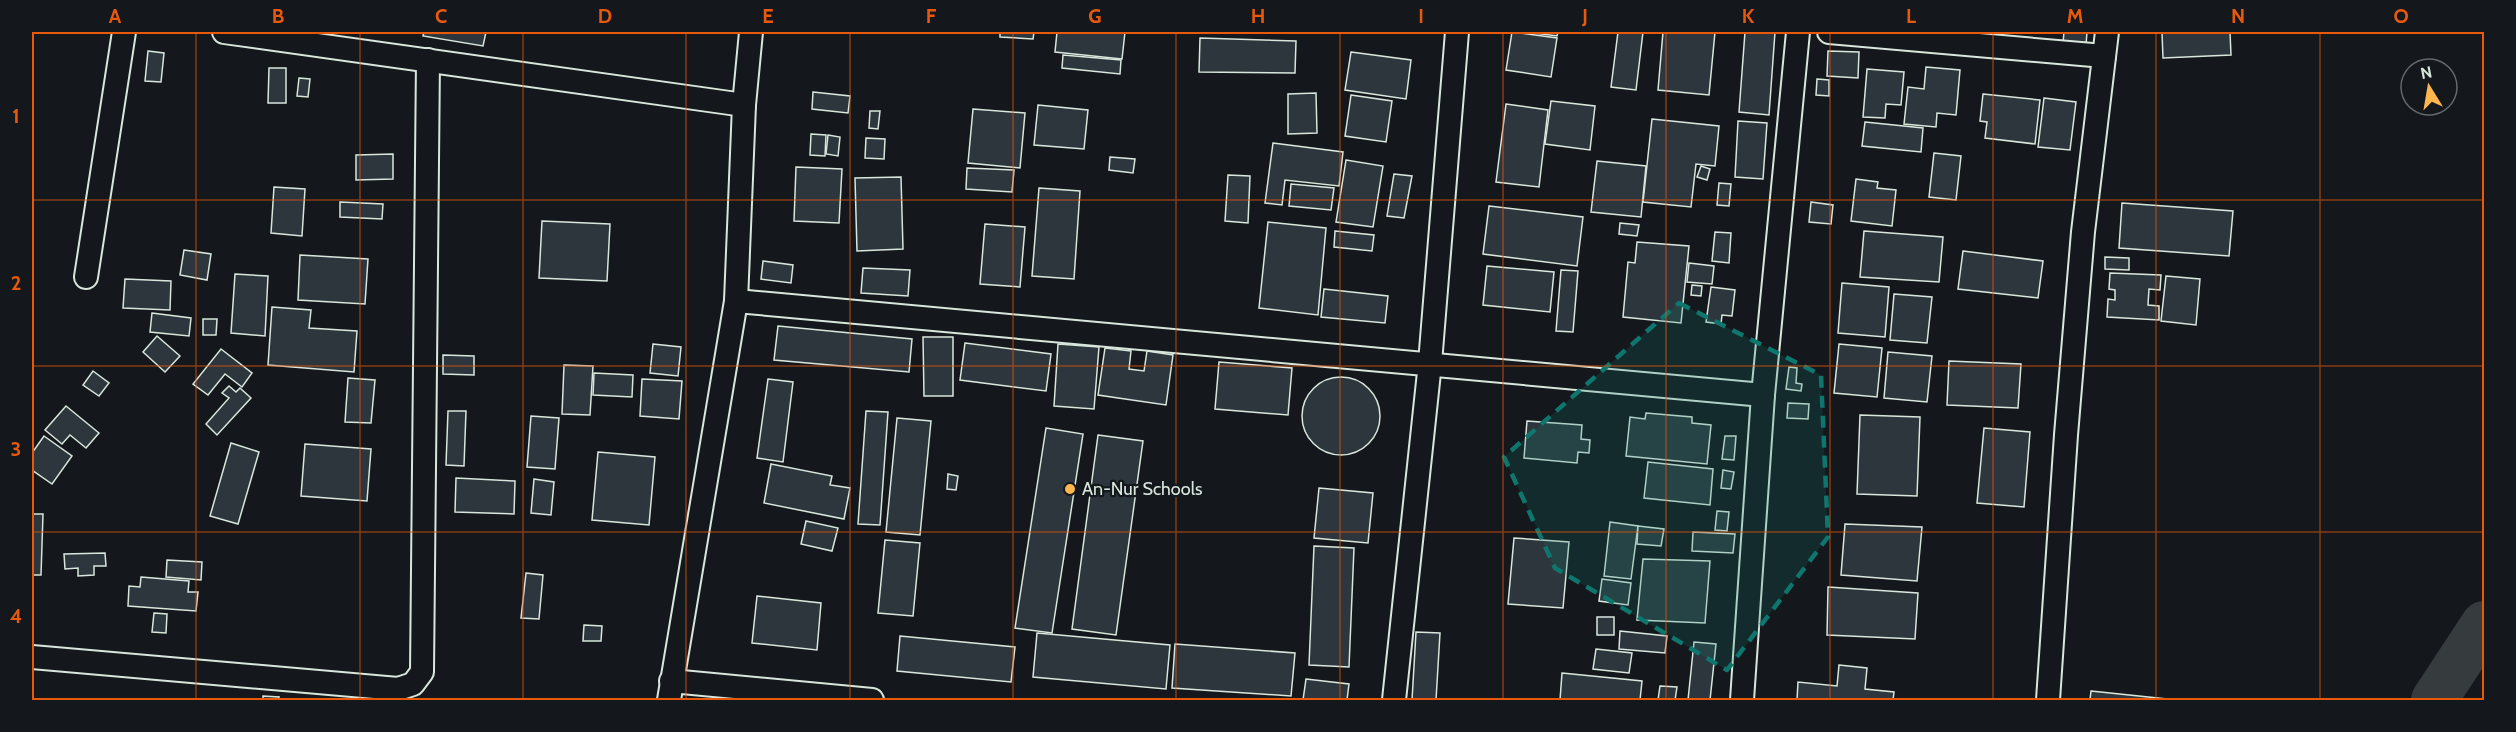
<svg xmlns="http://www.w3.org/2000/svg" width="2516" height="732" font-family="Cabin,sans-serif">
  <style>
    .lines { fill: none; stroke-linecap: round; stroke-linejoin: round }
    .river { stroke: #363b3e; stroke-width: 46 }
    .building { fill: #2c363c; stroke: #d8e6dc; stroke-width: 1.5 }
    .minor-casing { stroke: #d8e6dc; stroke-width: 26 }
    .minor { stroke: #14181c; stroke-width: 22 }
    .marked { fill: #0f766e; fill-opacity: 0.2; stroke: #0f766e; stroke-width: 4.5; stroke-dasharray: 12 8; stroke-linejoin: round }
    .grid { fill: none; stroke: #e8590c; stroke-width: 1.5; stroke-opacity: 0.55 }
    .poi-dot { fill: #ffb74d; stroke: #14181c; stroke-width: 2 }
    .labels { text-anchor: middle; stroke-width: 4.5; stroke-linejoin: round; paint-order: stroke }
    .poi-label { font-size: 18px; fill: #d8e6dc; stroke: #14181c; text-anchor: start }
    .neatline { fill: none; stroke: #e8590c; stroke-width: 2 }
    .grid-label { font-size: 20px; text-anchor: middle; font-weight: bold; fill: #e8590c }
  </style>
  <rect width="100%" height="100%" fill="#14181c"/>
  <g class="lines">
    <path class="river" d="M2434 700 2484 624"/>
  </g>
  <g class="building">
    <path d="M424 32H486L483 46 423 36Z"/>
    <path d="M1000 32H1034L1033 39 1000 37Z"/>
    <path d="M1057 32H1125L1122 59 1055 52Z"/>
    <path d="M1512 32 1557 38 1551 77 1506 70Z"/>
    <path d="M1526 32H1558L1557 36Z"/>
    <path d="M1618 32H1643L1636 90 1611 87Z"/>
    <path d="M1663 32H1715L1709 95 1658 90Z"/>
    <path d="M1745 32H1775L1769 115 1739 112Z"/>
    <path d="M2064 32H2087L2086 45 2063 43Z"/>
    <path d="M2173 32H2230L2231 55 2163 58 2162 33Z"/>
    <path d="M1200 38 1296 41 1295 73 1199 72Z"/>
    <path d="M148 51 164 53 161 82 145 81Z"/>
    <path d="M1828 51 1859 52 1858 78 1827 76Z"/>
    <path d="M1351 52 1411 60 1406 99 1345 90Z"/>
    <path d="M1063 55 1121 60 1120 74 1062 68Z"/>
    <path d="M1926 67 1960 70 1956 115 1937 113 1936 127 1904 124 1908 87 1924 89Z"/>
    <path d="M269 68H286V103H268Z"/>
    <path d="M1867 69 1904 72 1901 105 1886 104 1885 118 1863 117Z"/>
    <path d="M299 78 310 79 308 97 297 96Z"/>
    <path d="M1817 79 1829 80V96L1816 95Z"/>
    <path d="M813 92 850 96 848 113 812 109Z"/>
    <path d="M1316 93 1317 133 1288 134V94Z"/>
    <path d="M1983 94 2040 100 2035 144 1985 138 1987 122 1980 121Z"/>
    <path d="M1351 95 1392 101 1386 142 1345 136Z"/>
    <path d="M2044 98 2076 102 2070 150 2038 147Z"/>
    <path d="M1551 101 1595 106 1590 150 1545 144Z"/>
    <path d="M1506 104 1548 110 1539 187 1496 182Z"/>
    <path d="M1038 105 1088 110 1084 149 1034 145Z"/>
    <path d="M973 109 1025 113 1020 168 968 163Z"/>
    <path d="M870 111H880L878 129 869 128Z"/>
    <path d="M1652 119 1719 126 1715 166 1696 164 1691 207 1643 202Z"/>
    <path d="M1738 121 1767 123 1763 179 1735 177Z"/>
    <path d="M1865 122 1923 128 1921 152 1862 146Z"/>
    <path d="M811 134 826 135 825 156 810 155Z"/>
    <path d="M828 135 840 137 838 156 826 154Z"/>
    <path d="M866 138 885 139 884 159 865 158Z"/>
    <path d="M1273 143 1343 152 1339 186 1285 180 1282 205 1265 203Z"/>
    <path d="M1934 153 1961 156 1956 200 1929 197Z"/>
    <path d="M393 154V179L356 180V155Z"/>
    <path d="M1110 157 1135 159 1133 173 1109 170Z"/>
    <path d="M1346 160 1383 166 1373 227 1336 222Z"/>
    <path d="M1597 161 1646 166 1641 217 1591 212Z"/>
    <path d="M1701 166 1710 169 1707 180 1697 177Z"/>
    <path d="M796 167 842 169 839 223 794 221Z"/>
    <path d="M967 168 1014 170 1012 192 966 189Z"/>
    <path d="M1394 174 1412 176 1404 218 1387 216Z"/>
    <path d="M1228 175 1250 176 1248 223 1225 221Z"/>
    <path d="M901 177 903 249 857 251 855 178Z"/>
    <path d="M1856 179 1878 182 1877 188 1896 190 1892 226 1851 221Z"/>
    <path d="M1719 183 1731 184 1729 206 1717 205Z"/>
    <path d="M1291 184 1334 188 1331 210 1289 206Z"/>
    <path d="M274 187 305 189 302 236 271 233Z"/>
    <path d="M1039 188 1080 191 1074 279 1032 276Z"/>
    <path d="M340 202 383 204 382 219 340 217Z"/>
    <path d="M1811 202 1833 205 1831 224 1809 222Z"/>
    <path d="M2122 203 2233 211 2229 256 2119 248Z"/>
    <path d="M1489 206 1583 217 1577 266 1483 254Z"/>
    <path d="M542 221 610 224 607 281 539 278Z"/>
    <path d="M1268 222 1326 228 1318 315 1259 308Z"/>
    <path d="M1620 223 1639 225 1637 236 1619 234Z"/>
    <path d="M985 224 1025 227 1020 287 980 284Z"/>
    <path d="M1335 231 1374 235 1372 251 1334 247Z"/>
    <path d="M1864 231 1943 237 1939 282 1860 277Z"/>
    <path d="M1715 232 1731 233 1729 263 1712 261Z"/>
    <path d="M1637 242 1689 246 1681 323 1623 317 1628 262 1635 263Z"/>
    <path d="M184 250 211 254 207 280 180 275Z"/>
    <path d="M1963 251 2043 261 2038 298 1958 289Z"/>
    <path d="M300 255 368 259 365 304 298 300Z"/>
    <path d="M2105 257 2129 258V270L2105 269Z"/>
    <path d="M763 261 793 265 791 283 761 279Z"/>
    <path d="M1689 263 1714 266 1712 284 1687 282Z"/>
    <path d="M1487 266 1554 272 1550 312 1483 305Z"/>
    <path d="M863 268 910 270 908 296 861 293Z"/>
    <path d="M1561 270 1578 271 1573 332 1556 331Z"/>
    <path d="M2110 273 2161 275 2160 290 2149 289 2148 305 2159 306V320L2107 317 2108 299 2115 300V290L2109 289Z"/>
    <path d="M235 274 268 276 265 336 231 333Z"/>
    <path d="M2166 276 2200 279 2196 325 2161 321Z"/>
    <path d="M125 279 171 281 170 310 123 308Z"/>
    <path d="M1842 283 1889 287 1885 337 1838 333Z"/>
    <path d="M1692 285 1702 286 1701 296 1691 295Z"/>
    <path d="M1711 287 1735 290 1732 316 1722 315 1721 324 1706 322Z"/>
    <path d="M1324 289 1388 296 1385 323 1321 317Z"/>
    <path d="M1894 294 1932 297 1927 343 1890 340Z"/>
    <path d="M272 307 311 310 309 328 357 331 354 372 268 365Z"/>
    <path d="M152 313 191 318 189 336 150 332Z"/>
    <path d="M203 319H217L216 335H203Z"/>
    <path d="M778 326 912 339 909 372 774 360Z"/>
    <path d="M157 336 180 356 165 372 143 352Z"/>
    <path d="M923 337H953V396H924Z"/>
    <path d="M965 343 1051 354 1046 391 960 380Z"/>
    <path d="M653 344 681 347 678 376 650 373Z"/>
    <path d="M1058 344 1099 347 1094 409 1054 406Z"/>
    <path d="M1839 344 1882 348 1877 397 1834 393Z"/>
    <path d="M1105 348 1131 351 1129 369 1144 371 1147 351 1173 355 1166 405 1098 395Z"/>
    <path d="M221 349 252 373 242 387 225 374 208 395 193 384Z"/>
    <path d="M1888 352 1932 356 1927 402 1884 398Z"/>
    <path d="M443 355 474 356V375L443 374Z"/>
    <path d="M1949 361 2021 364 2018 408 1947 405Z"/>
    <path d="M1219 362 1292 368 1288 415 1215 409Z"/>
    <path d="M564 365 593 366 590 415 562 414Z"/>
    <path d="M1789 367 1797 368 1796 383 1802 384 1801 391 1786 389Z"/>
    <path d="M93 371 109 383 99 396 83 385Z"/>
    <path d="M594 373 633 375 632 397 593 395Z"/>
    <circle cx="1341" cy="416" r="39"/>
    <path d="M348 378 375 380 371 423 345 422Z"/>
    <path d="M642 379 682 381 679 419 640 416Z"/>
    <path d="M768 379 793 382 783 462 757 458Z"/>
    <path d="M229 386 236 392 240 388 251 398 217 435 206 424 229 398 222 393Z"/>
    <path d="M1788 403 1809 404 1808 419 1787 418Z"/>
    <path d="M66 406 99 433 86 448 70 435 62 444 45 430Z"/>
    <path d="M448 411H466L464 466 446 465Z"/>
    <path d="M866 411 888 412 880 525 858 524Z"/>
    <path d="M1646 413 1692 417V423L1711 425 1707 464 1626 456 1630 417 1645 419Z"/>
    <path d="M1860 415 1920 417 1917 496 1857 494Z"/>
    <path d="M531 416 559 418 555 469 527 467Z"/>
    <path d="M897 418 931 421 920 535 886 532Z"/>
    <path d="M1527 421 1582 425 1581 439 1590 440 1589 453 1578 452 1577 463 1524 458Z"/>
    <path d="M1046 428 1083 434 1052 633 1015 628Z"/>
    <path d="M1984 428 2030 432 2024 507 1977 503Z"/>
    <path d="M1098 435 1143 441 1116 635 1072 629Z"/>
    <path d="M44 436 72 456 52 484 32 470V453Z"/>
    <path d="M1725 436H1736L1734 460 1722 459Z"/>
    <path d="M231 443 259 452 238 524 210 516Z"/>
    <path d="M305 444 371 449 367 501 301 496Z"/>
    <path d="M598 452 655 457 649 525 592 520Z"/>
    <path d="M1648 462 1713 469 1710 505 1644 498Z"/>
    <path d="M771 464 832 476 830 485 850 488 844 519 764 503Z"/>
    <path d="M1723 470 1734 472 1731 489 1721 488Z"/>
    <path d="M948 474 958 476 956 490 947 489Z"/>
    <path d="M456 478 515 481 514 514 455 512Z"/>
    <path d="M534 479 554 482 551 515 531 513Z"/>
    <path d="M1319 488 1373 493 1368 543 1314 538Z"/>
    <path d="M1717 511 1729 512 1727 531 1715 530Z"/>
    <path d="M32 514H43L41 575H32Z"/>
    <path d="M806 521 838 528 832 551 801 544Z"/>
    <path d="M1610 522 1638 526 1631 579 1604 576Z"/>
    <path d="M1845 524 1922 527 1917 581 1841 575Z"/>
    <path d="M1638 526 1664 529 1661 546 1637 544Z"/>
    <path d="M1693 532 1735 534 1733 553 1692 551Z"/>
    <path d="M1514 538 1569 542 1563 608 1508 604Z"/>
    <path d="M885 540 920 543 913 616 878 613Z"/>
    <path d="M1314 546 1354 548 1349 667 1309 665Z"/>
    <path d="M105 553 106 566H94V575L78 576V568L65 569 64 554Z"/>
    <path d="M1643 559 1710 561 1705 623 1637 620Z"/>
    <path d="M167 560 202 562 201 580 166 577Z"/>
    <path d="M526 573 543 575 539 619 521 618Z"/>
    <path d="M141 577 189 581 188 592H198L196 611 128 606 129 586 140 587Z"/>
    <path d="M1602 579 1631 583 1628 605 1599 601Z"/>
    <path d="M1828 587 1918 593 1915 639 1827 635Z"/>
    <path d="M757 596 821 603 817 650 752 643Z"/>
    <path d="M154 613 167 614 166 633 152 632Z"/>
    <rect x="1597" y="617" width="17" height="18"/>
    <path d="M584 625 602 626 601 641H583Z"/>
    <path d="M1620 631 1667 636 1665 653 1619 649Z"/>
    <path d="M1416 632 1440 633 1436 700H1412Z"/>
    <path d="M1037 633 1170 645 1166 689 1033 677Z"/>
    <path d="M900 636 1015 647 1011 682 897 671Z"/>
    <path d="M1694 642 1716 644 1710 700H1688Z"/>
    <path d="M1175 644 1295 653 1291 696 1172 688Z"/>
    <path d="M1596 649 1632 653 1629 673 1593 669Z"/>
    <path d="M1839 665 1867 668 1865 689 1894 692 1893 700H1797L1798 682 1837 686Z"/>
    <path d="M1562 673 1642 681 1640 700H1560Z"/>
    <path d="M1306 679 1349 684 1347 700H1303Z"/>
    <path d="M1660 686 1677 687 1675 700H1658Z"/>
    <path d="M2091 691 2167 699V700H2090Z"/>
    <path d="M263 696 279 697 278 700H263Z"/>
  </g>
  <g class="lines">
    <defs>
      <g id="minor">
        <path d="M224 32 744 105"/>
        <path d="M1829 32 2104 56"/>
        <path d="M86 277 124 32"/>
        <path d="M736 301 1763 395"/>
        <path d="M32 657 398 689 413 684 422 672 428 60"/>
        <path d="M671 681 872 700"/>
        <path d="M669 700 736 301 744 105 751 32"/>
        <path d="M1394 700 1430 363 1457 32"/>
        <path d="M1742 700 1763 395 1798 32"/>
        <path d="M2048 700 2066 435 2083 232 2107 32"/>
      </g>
    </defs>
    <use href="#minor" class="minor-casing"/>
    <use href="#minor" class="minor"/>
  </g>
  <path class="marked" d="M1679 303 1821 375 1828 537 1727 670 1555 568 1504 457Z"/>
  <path class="grid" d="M196 32V700M360 32V700M523 32V700M686 32V700M850 32V700M1013 32V700M1176 32V700M1340 32V700M1503 32V700M1666 32V700M1830 32V700M1993 32V700M2156 32V700M2320 32V700M32 200H2484M32 366H2484M32 532H2484"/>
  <circle class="poi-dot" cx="1070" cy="489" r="6"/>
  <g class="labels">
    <g class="poi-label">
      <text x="1082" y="495">An-Nur Schools</text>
    </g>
  </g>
  <rect width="2516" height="732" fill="none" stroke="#14181c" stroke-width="66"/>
  <g transform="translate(2429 87) rotate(349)"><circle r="28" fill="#14181c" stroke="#626a69" stroke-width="1.5"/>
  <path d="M0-4.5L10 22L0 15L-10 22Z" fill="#ffb74d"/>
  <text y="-9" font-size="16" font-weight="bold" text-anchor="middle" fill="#d8e6dc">N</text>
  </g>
  <rect x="33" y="33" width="2450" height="666" class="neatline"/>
  <g class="grid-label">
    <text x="115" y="23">A</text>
    <text x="278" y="23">B</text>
    <text x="441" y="23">C</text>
    <text x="605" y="23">D</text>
    <text x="768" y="23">E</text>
    <text x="931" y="23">F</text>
    <text x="1095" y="23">G</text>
    <text x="1258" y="23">H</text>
    <text x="1421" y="23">I</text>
    <text x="1585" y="23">J</text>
    <text x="1748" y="23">K</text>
    <text x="1911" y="23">L</text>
    <text x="2075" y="23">M</text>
    <text x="2238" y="23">N</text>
    <text x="2401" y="23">O</text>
    <text x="16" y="123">1</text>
    <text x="16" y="290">2</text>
    <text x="16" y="456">3</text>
    <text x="16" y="623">4</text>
  </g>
</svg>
